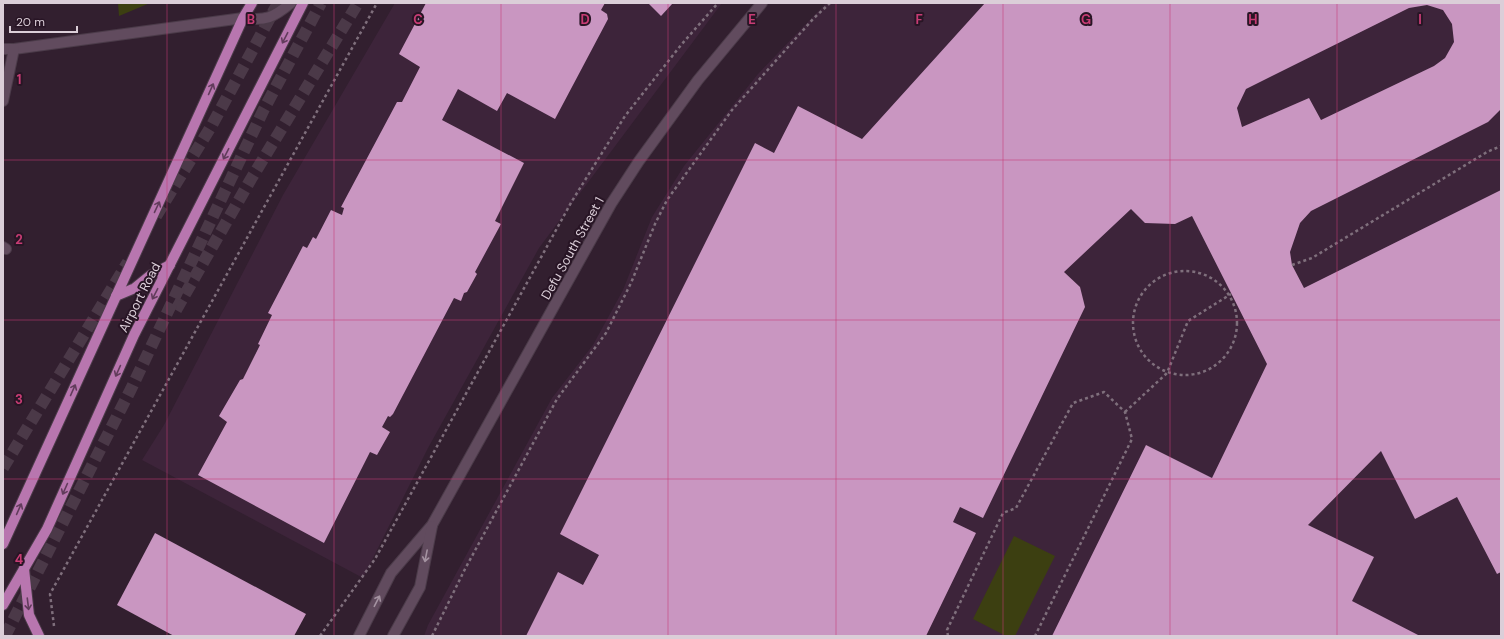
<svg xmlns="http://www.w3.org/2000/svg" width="1504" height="639" font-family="'DM Sans',sans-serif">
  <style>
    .built { fill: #3d243a }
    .green { fill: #3c3f11 }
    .building { fill: #c996c1; fill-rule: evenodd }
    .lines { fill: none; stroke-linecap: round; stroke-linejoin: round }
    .highway-tunnel { stroke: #4b3948; stroke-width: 12; stroke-dasharray: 12 6; stroke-linecap: butt }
    .minor-casing { stroke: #4b3b49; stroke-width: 12 }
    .major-casing { stroke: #4b3b49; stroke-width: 12 }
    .path { stroke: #7f6f7c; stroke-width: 2.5; stroke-dasharray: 3 3; stroke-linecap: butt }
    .minor { stroke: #614b5e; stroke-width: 10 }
    .major { stroke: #b876af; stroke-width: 10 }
    .oneway { stroke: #623c5c }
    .oneway2 { stroke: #a493a1 }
    .grid { fill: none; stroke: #c73c74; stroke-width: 1; stroke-opacity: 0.55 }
    .labels { text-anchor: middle; stroke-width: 4; stroke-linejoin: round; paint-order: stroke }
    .street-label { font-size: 13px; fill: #dbced8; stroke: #281525 }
    .grid-label { font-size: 13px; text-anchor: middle; font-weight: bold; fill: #c73c74; stroke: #281525; stroke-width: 4; stroke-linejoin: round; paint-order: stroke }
  </style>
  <rect width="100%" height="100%" fill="#321f2f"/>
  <g class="built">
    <path d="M395 3H722L539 248 428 448 363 578 142 460 164 425 283 195Z"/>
    <path d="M826 3H1501V636H424L428 625 552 398 593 345 623 290 652 217 684 166 758 74Z"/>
  </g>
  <g class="green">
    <path d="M118 3H150L119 16Z"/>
    <path d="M1014 536 1055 556 1015 636H1006L973 619Z"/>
  </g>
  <g class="building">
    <path d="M426 3H605L601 10 607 14 608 19 555 119 507 93 497 111 458 89 442 120 524 163 495 221 501 224 475 272 477 274 467 292 464 293 461 301 454 298 393 414 390 417 388 416 382 427 390 432 377 455 370 452 324 543 198 475 227 422 219 416 240 380 243 379 260 345 258 344 272 315 268 313 303 246 307 248 313 237 316 239 331 210 342 215 344 208 341 207 397 102H402L420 67 399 54Z"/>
    <path d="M648 3H673L661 16Z"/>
    <path d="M985 3H1501V109L1488 122 1311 211 1300 223 1290 252 1292 265 1304 288 1501 190V572L1497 574 1457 497 1415 519 1381 451 1308 525 1374 557 1352 601 1420 636H1052L1146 445 1212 478 1267 364 1192 216 1175 224 1145 223 1131 209 1064 272 1080 287 1085 307 983 518 960 507 953 522 976 533 926 636H526L558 572 583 585 599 555 560 534 755 143 774 153 798 106 862 139ZM1427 5 1443 10 1452 24 1454 42 1445 58 1434 66 1321 120 1309 98 1242 127 1237 108 1246 89 1409 8Z"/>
    <path d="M155 533 306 614 294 636H174L117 605Z"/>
  </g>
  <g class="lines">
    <g class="highway-tunnel">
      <path d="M156 216 212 125 278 3"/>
      <path d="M176 310 251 179 358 3"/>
      <path d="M3 468 128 262"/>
      <path d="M5 636 131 389 264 109 321 3"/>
    </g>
    <defs>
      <g id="minor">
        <path d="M3 49H14L243 18C266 21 273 18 291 3"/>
        <path d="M3 101 14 49"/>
        <path d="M3 247 6 249"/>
        <path d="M359 636 391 573 432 525 611 204 639 161 698 80 762 3"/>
        <path d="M393 636 420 587 432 526"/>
      </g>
      <g id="major">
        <path d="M116 296 135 288 151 275 170 265"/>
        <path d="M3 544 243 18 252 3"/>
        <path d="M24 569 29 615 39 636"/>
        <path d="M3 605 47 529 134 335 303 3"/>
      </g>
    </defs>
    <use href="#minor" class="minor-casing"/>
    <use href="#major" class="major-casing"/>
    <g class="path">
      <path d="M1292 265 1312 258 1487 152 1501 146"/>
      <circle cx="1185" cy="323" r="52"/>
      <path d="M1125 412 1167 373 1188 321 1231 294"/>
      <path d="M54 626 50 594 377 3"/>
      <path d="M320 636 375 559 572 201 625 116 681 45 718 3"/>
      <path d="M432 636 465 569 557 399 606 333 631 283 655 224 667 200 732 110 813 19 830 3"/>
      <path d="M948 636 947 630 1003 513 1016 508 1073 403 1104 392 1125 412 1132 439 1035 636"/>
    </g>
    <use href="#minor" class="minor"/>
    <use href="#major" class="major"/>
  </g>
  <defs><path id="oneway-shaft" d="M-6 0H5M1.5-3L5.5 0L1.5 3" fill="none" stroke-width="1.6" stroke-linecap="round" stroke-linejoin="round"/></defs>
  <g class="oneway">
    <use href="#oneway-shaft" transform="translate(285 38) rotate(117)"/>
    <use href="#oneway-shaft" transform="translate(211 89) rotate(-66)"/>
    <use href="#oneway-shaft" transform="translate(226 154) rotate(117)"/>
    <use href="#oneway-shaft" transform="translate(157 207) rotate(-65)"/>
    <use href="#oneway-shaft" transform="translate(155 294) rotate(117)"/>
    <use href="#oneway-shaft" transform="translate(118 371) rotate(114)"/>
    <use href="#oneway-shaft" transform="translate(73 390) rotate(-66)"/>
    <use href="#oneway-shaft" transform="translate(65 489) rotate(114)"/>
    <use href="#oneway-shaft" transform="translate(19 509) rotate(-66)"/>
    <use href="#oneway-shaft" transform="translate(28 604) rotate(83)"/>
  </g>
  <g class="oneway2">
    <use href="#oneway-shaft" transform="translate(426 556) rotate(101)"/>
    <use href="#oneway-shaft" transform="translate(377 601) rotate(-63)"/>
  </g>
  <path class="grid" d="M167 3V636M334 3V636M501 3V636M668 3V636M836 3V636M1003 3V636M1170 3V636M1337 3V636M3 160H1501M3 320H1501M3 479H1501"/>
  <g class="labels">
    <g class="street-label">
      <text transform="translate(572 248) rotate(-61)" y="5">Defu South Street 1</text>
      <text transform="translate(139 297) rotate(-63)" y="5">Airport Road</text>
    </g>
  </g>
  <g class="grid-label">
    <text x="251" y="24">B</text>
    <text x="418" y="24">C</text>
    <text x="585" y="24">D</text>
    <text x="752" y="24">E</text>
    <text x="919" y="24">F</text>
    <text x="1086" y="24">G</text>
    <text x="1253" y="24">H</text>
    <text x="1420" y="24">I</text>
    <text x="19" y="84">1</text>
    <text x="19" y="244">2</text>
    <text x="19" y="404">3</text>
    <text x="19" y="564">4</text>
  </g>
  <rect width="1504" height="639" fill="none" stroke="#dbced8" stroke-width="8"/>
  <path d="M10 26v6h67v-6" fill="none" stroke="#dbced8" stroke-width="2"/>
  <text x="16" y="26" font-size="12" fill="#dbced8" stroke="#281525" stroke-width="3" paint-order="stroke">20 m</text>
</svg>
